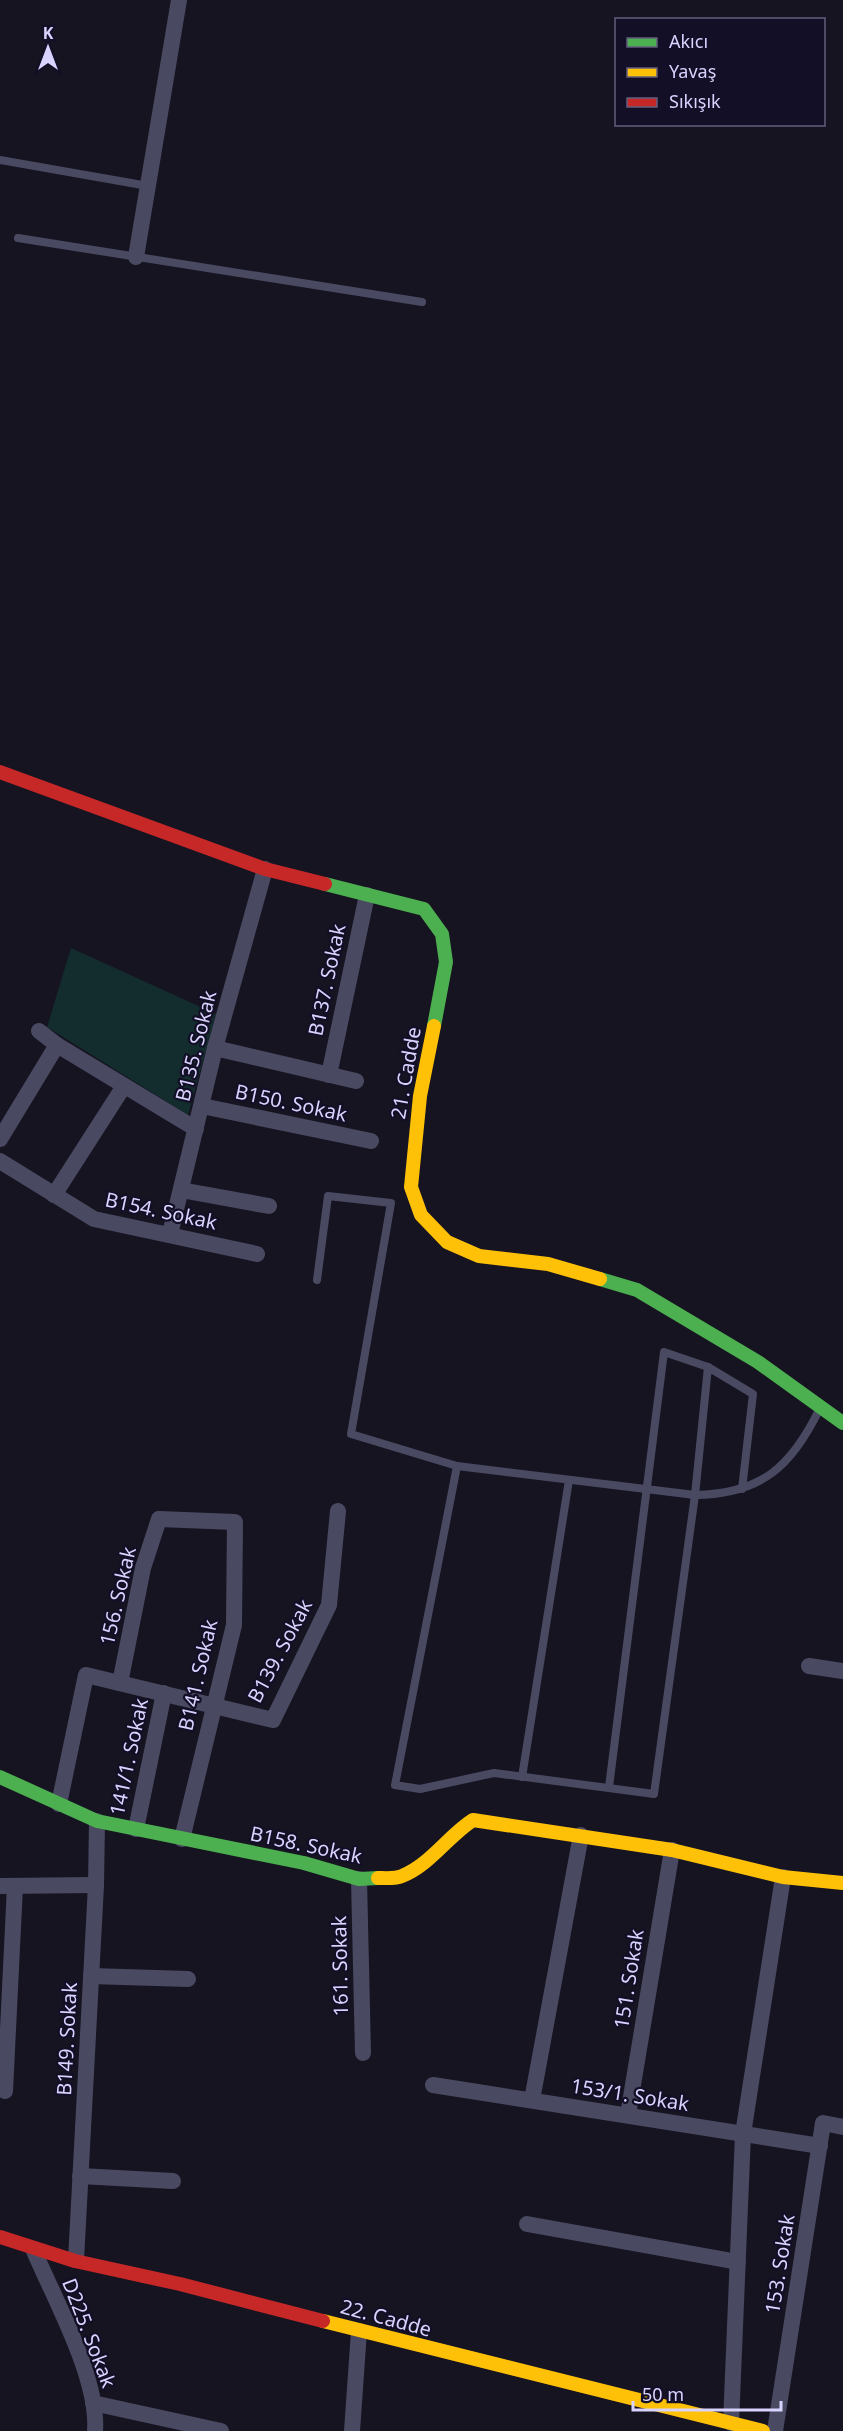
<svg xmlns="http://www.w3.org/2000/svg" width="843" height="2431" font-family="'Noto Sans',sans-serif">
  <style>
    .green { fill: #132c2d }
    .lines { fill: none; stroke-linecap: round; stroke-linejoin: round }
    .lane { stroke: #4a4962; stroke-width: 8 }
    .street { stroke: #4a4962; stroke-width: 16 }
    .fast { stroke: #4caf50; stroke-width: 14 }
    .slow { stroke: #ffc107; stroke-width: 14 }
    .jam { stroke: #c62828; stroke-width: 14 }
    .labels { text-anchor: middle; stroke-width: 4.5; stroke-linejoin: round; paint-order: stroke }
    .street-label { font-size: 20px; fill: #d9d4ff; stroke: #130f26 }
  </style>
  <rect width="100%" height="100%" fill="#161421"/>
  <path class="green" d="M71 948 216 1014 188 1115 47 1027Z"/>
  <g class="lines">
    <g class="lane">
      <path d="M0 160 148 186"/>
      <path d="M18 238 422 302"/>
      <path d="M317 1280 328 1196 391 1203 351 1434 457 1466 695 1495C762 1494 792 1466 820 1408"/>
      <path d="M457 1466 395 1785 420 1789 494 1773 654 1794 695 1495 708 1367"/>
      <path d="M522 1777 569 1480"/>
      <path d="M609 1787 664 1352 708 1367 753 1394 742 1489"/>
    </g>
    <g class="street">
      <path d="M136 257 179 0"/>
      <path d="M39 1031 57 1045 196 1129"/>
      <path d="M215 1048 356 1081"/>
      <path d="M329 1075 367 895"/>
      <path d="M202 1106 371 1141"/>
      <path d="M0 1139 57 1045"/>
      <path d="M0 1161 94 1219 257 1254"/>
      <path d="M181 1190 269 1206"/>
      <path d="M54 1195 124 1086"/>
      <path d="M170 1234 215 1048 265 869"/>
      <path d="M809 1666 843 1671"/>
      <path d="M120 1683 143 1568 159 1519 235 1522 234 1625 182 1839"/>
      <path d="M59 1804 86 1675 273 1720 329 1605 338 1511"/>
      <path d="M136 1829 164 1693"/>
      <path d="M359 1879 363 2053"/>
      <path d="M0 1886 96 1885"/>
      <path d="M91 1976 188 1979"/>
      <path d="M433 2085 820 2146"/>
      <path d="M5 2091 15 1886"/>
      <path d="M532 2100 581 1835"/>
      <path d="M628 2115 672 1850"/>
      <path d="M80 2176 173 2181"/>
      <path d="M527 2224 738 2262"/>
      <path d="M34 2251C55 2300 99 2379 95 2431"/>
      <path d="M76 2260 96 1885 97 1821"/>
      <path d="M93 2403 221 2431"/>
      <path d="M731 2423 743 2134 783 1877"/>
      <path d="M352 2431 359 2331"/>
      <path d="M775 2431 823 2123 843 2127"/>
    </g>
    <g class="fast">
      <path d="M325 884 424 909 442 934 446 962 434 1026"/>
      <path d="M600 1279 637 1290 758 1362 843 1423"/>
      <path d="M0 1777 97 1821 304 1863 359 1879 378 1878"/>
    </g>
    <g class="slow">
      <path d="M434 1026 420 1096 411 1187 421 1215 447 1242 479 1256 548 1264 600 1279"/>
      <path d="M378 1878C385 1878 396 1879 402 1876 430 1865 448 1836 473 1820L672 1850 783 1877 843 1883"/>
      <path d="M323 2321 763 2431"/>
    </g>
    <g class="jam">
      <path d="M0 772 265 869 325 884"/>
      <path d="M0 2237 75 2261 180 2284 323 2321"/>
    </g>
  </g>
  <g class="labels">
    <g class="street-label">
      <text transform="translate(327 980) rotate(-78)" y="7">B137. Sokak</text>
      <text transform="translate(196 1046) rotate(-76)" y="7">B135. Sokak</text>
      <text transform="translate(406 1073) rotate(-80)" y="7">21. Cadde</text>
      <text transform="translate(291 1103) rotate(12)" y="7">B150. Sokak</text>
      <text transform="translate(161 1211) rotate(12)" y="7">B154. Sokak</text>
      <text transform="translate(118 1596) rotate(-77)" y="7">156. Sokak</text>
      <text transform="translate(280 1651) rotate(-62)" y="7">B139. Sokak</text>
      <text transform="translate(198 1675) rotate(-77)" y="7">B141. Sokak</text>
      <text transform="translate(129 1757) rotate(-78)" y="7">141/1. Sokak</text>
      <text transform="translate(306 1845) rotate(12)" y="7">B158. Sokak</text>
      <text transform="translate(340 1966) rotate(-91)" y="7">161. Sokak</text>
      <text transform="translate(629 1979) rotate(-81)" y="7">151. Sokak</text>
      <text transform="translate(67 2039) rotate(-87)" y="7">B149. Sokak</text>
      <text transform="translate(630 2095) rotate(9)" y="7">153/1. Sokak</text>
      <text transform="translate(780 2264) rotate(-81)" y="7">153. Sokak</text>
      <text transform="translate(386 2318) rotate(15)" y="7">22. Cadde</text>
      <text transform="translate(89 2333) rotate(69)" y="7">D225. Sokak</text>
    </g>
  </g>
  <rect x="615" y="18" width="210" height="108" fill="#130f26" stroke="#625e7d" stroke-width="1.5"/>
  <rect x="627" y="38" width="30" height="9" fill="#4caf50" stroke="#625e7d" stroke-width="1.5"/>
  <text x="669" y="48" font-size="18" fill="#d9d4ff">Akıcı</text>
  <rect x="627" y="68" width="30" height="9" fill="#ffc107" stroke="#625e7d" stroke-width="1.5"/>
  <text x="669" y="78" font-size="18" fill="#d9d4ff">Yavaş</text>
  <rect x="627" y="98" width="30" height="9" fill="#c62828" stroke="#625e7d" stroke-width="1.5"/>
  <text x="669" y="108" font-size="18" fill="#d9d4ff">Sıkışık</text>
  <g transform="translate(48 48)" stroke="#130f26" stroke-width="4.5" paint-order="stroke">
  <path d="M0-4.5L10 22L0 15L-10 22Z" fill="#d9d4ff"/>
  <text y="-9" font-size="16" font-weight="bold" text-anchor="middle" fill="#d9d4ff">K</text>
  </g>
  <path d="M633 2401v9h148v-9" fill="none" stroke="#d9d4ff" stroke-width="3"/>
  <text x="642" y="2401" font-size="18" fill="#d9d4ff" stroke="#130f26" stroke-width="4.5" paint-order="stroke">50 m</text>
</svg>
